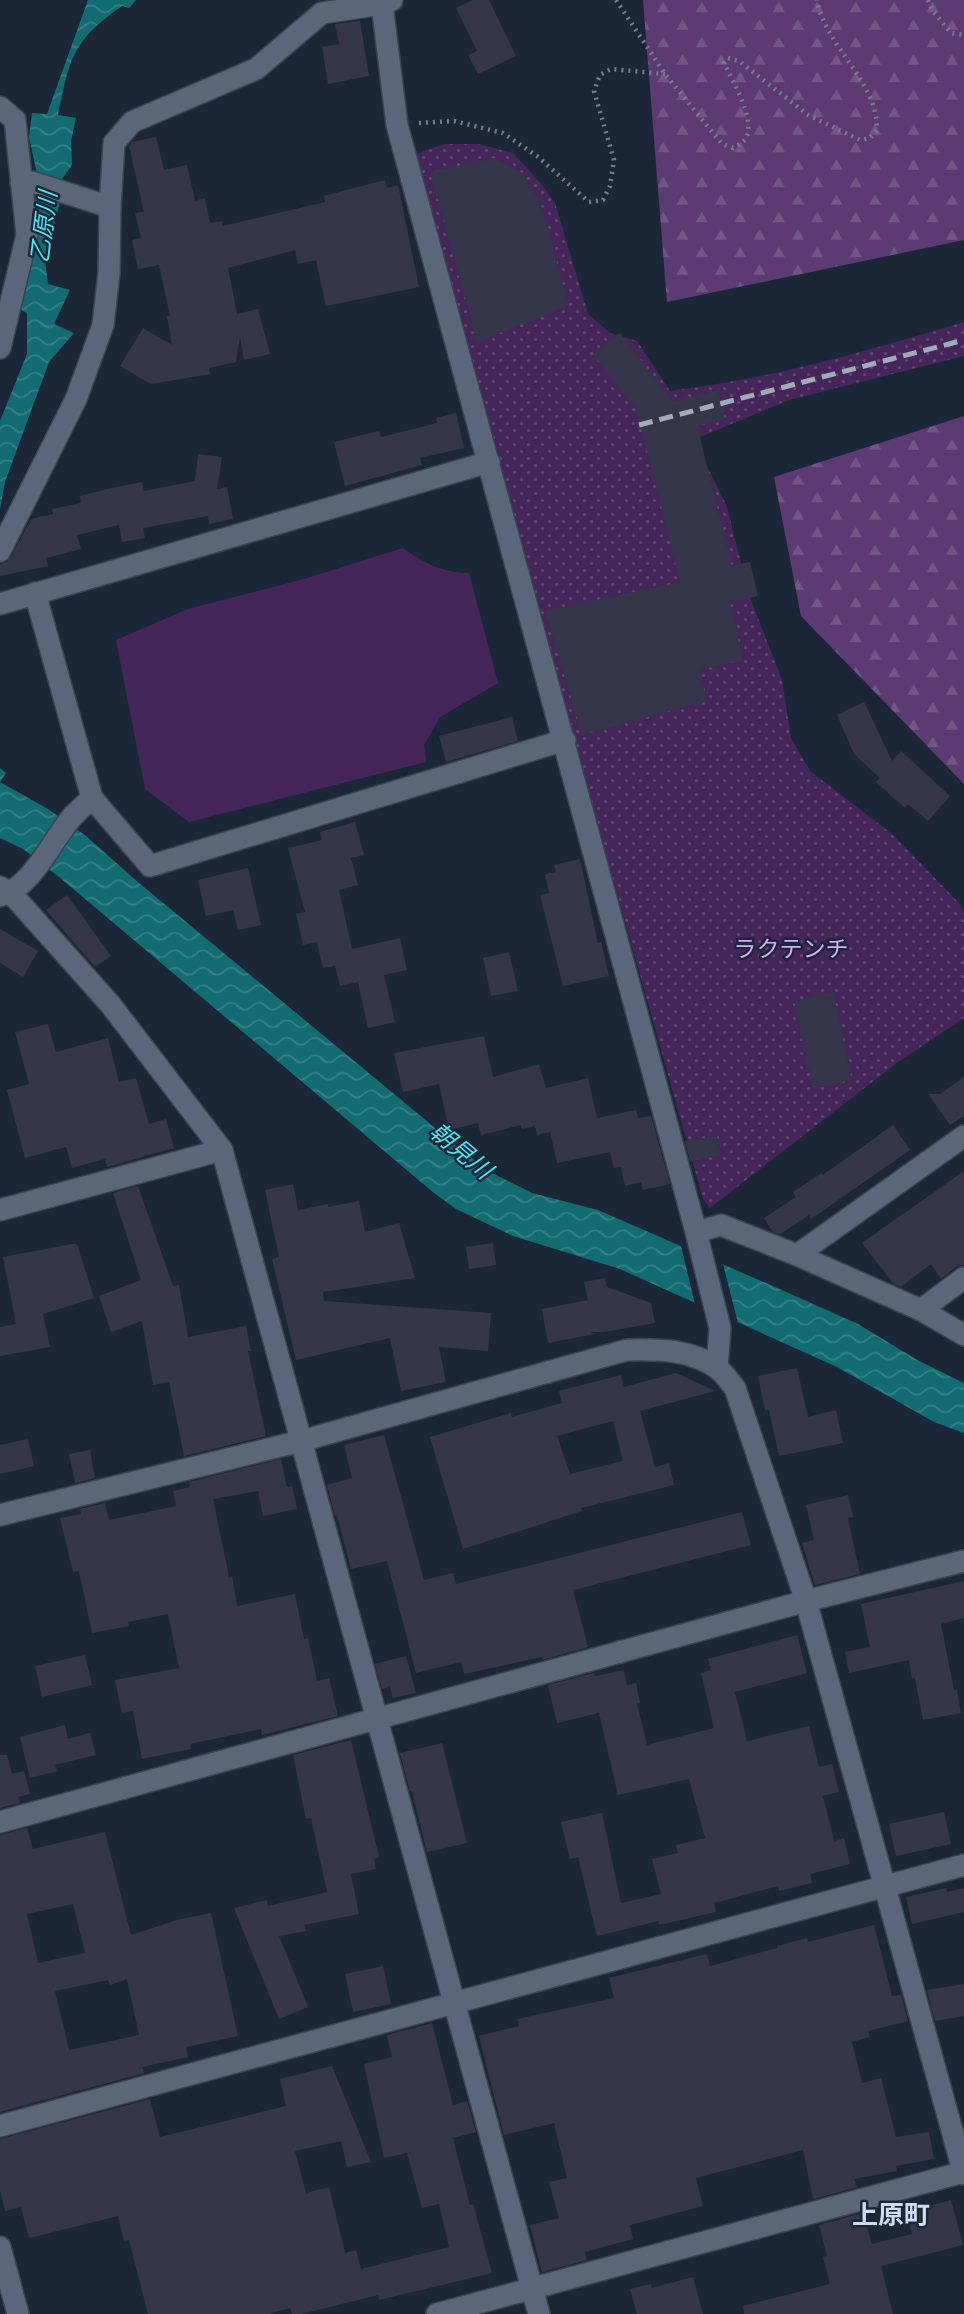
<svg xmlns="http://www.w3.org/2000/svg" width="964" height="2314" font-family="Helvetica,'Noto Sans JP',sans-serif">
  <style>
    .green { fill: url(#green-dots) }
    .forest { fill: url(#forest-firs) }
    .pitch { fill: #462658 }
    .water { fill: url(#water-waves) }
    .pier { fill: #1b2737 }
    .building { fill: #36364a; fill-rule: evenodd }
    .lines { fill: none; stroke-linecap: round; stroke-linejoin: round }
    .minor-casing { stroke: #3b4351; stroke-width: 24 }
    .tertiary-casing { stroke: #3b4351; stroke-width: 24 }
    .path { stroke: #747e8c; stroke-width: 4.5; stroke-dasharray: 2 5; stroke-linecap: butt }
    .minor { stroke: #5a677a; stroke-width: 21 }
    .tertiary { stroke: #5a677a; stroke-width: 21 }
    .rail { stroke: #a2acb8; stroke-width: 5; stroke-dasharray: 14 7; stroke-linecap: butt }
    .labels { text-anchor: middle; stroke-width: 5; stroke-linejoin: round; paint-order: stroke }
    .park-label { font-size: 23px; fill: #dba8fb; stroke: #1b2737 }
    .water-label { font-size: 24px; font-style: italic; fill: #49e3f1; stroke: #1b2737 }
    .quarter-label { font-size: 26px; font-weight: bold; fill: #ceddf3; stroke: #1b2737 }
  </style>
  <defs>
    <pattern id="green-dots" width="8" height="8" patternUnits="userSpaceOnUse" patternTransform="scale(1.75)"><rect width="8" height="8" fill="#462658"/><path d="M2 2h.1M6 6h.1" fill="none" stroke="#604671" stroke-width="1.8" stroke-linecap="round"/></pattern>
    <pattern id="forest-firs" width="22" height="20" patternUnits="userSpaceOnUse" patternTransform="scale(1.75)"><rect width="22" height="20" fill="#5d3a71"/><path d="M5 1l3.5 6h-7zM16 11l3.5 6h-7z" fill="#745686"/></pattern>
    <pattern id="water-waves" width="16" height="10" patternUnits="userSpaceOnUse" patternTransform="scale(1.75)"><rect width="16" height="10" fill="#146c73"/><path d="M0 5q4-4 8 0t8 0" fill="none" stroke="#368188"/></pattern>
  </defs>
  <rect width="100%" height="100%" fill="#1b2737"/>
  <path class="green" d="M444 144H478L513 153 543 186 555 203 588 314 610 333 637 341 670 391C770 379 868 351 964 322V356L789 400 700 437 701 454 727 507 749 595 782 680 791 738 810 771 892 834 959 903 964 913V1018L898 1062 710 1208 703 1199 540 618 413 155Z"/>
  <g class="forest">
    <path d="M643 0H964V240L667 302Z"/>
    <path d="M964 416V784L801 616 774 477Z"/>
  </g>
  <path class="pitch" d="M403 548C424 563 443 573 469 573L498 683 440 717 424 745 426 762 189 822 145 789 116 640 188 609 304 579Z"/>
  <g class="water">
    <path d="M88 0H136L129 8 122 6C72 41 70 58 58 115L76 118 71 141 72 165 62 179 60 202 45 260 48 284 70 290 54 324 74 333 49 362 5 482 0 509V421L27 354V313L18 308 33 217 37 174 29 137 32 113 47 114Z"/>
    <path d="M0 768 6 773 0 782 48 809 86 836 139 883 486 1170 532 1193 598 1210 775 1287 858 1324 919 1361 964 1383V1433L934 1422 837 1367 620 1269 513 1236 456 1209 434 1193 59 877 23 849 0 838Z"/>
  </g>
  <path class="pier" d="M680 1242 722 1260 739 1327 696 1308Z"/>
  <g class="building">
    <path d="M473 0H489L516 56 478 74 468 55 477 51 456 8Z"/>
    <path d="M360 21 369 76 328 84 322 47 339 44 335 24Z"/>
    <path d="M156 137 164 170 187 165 195 201 205 198 210 223 222 221 223 226 325 202 324 196 385 180 387 188 398 185 419 287 326 306 316 260 298 264 295 250 232 267 228 268 237 314 258 309 270 354 244 360 240 337 236 362 209 368 210 374 151 384 120 366 143 328 172 345 167 316H170L159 265 138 269 132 240 141 238 135 213 144 212 129 146 132 142Z"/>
    <path d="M494 158 523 174 541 205 569 306 477 342 430 172Z"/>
    <path d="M620 333 673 402 718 390 725 419 697 426 732 566 750 562 758 596 730 602 743 660 699 670 707 701 582 735 545 611 680 582 637 411 593 354Z"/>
    <path d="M456 413 464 448 420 458 422 465 345 486 334 442 379 431 381 437 437 423 436 418Z"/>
    <path d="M198 454 222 457 217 489 227 487 233 519 209 524 208 516 143 528 145 538 122 542 119 525 77 535 81 549 46 558 48 566 0 576V564L7 562 11 557 31 519 53 514 52 509 81 503 80 496 112 488 142 482 144 491 195 481Z"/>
    <path d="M864 702 892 761 901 751 950 796 928 821 908 804 905 808 876 782 880 778 854 754 837 715Z"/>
    <path d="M512 717 518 741 446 762 439 736Z"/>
    <path d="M355 822 364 855 351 858 358 885 339 890 352 949 400 938 407 970 384 975 395 1022 368 1028 358 982 340 986 335 966 323 968 317 942 303 945 296 914 305 912 288 848 322 840 320 832Z"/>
    <path d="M580 859 598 943 601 942 609 976 563 986 540 895 549 893 545 874 556 872 554 865Z"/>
    <path d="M248 868 261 925 238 930 233 910 206 916 198 880Z"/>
    <path d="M67 895 111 956 95 967 46 910Z"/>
    <path d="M0 929 38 951 23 977 0 963Z"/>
    <path d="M509 952 518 991 491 996 483 958Z"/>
    <path d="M833 992 852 1080 813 1088 794 1001Z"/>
    <path d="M48 1024 56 1052 108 1038 119 1082 136 1078 149 1124 166 1119 174 1148 107 1167 105 1159 72 1168 66 1147 25 1158 7 1090 29 1084 15 1032Z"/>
    <path d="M484 1036 493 1077 539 1064 546 1088 588 1078 597 1118 636 1110 638 1118 651 1116 670 1184 643 1190 641 1182 625 1186 621 1167 614 1168 610 1152 557 1163 550 1132 537 1135 535 1126 522 1129 521 1125 481 1135 478 1123 449 1130 439 1084 403 1092 394 1053Z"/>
    <path d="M964 1077V1116L950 1125 928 1094H940Z"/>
    <path d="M893 1125 910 1150 811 1219 809 1215 780 1234 773 1232 764 1218 796 1197 793 1192 822 1173 823 1175Z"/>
    <path d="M717 1136 720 1156 690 1161 685 1141Z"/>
    <path d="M964 1171V1265L956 1267 941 1279 931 1264 901 1287 893 1283 862 1243Z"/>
    <path d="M293 1184 298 1210 328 1204V1207L359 1201 365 1232 399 1223 415 1278 323 1292 324 1301 491 1313 488 1351 439 1347 446 1382 401 1391 390 1338 296 1360 272 1259 279 1257 265 1190Z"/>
    <path d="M138 1186 173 1286 179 1285 188 1337 246 1326 251 1351H248L266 1436 184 1456 169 1382 153 1385 142 1321 111 1332 99 1296 141 1280 113 1193Z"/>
    <path d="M493 1243 496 1265 469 1269 466 1247Z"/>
    <path d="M72 1244H77L94 1298 43 1314 50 1347 0 1356V1327L16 1324 3 1257Z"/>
    <path d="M605 1278 607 1287 651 1303 655 1323 605 1332H590L594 1334 548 1343 542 1309 588 1300 584 1282Z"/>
    <path d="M797 1368 808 1417 836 1410 843 1443 779 1456 769 1410H765L758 1376Z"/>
    <path d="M676 1373 715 1391 640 1411 655 1467 669 1463 674 1485 581 1508 582 1511 463 1549 430 1437 511 1413 512 1417 562 1403 559 1391 621 1375 624 1387ZM613 1421 623 1461 570 1474 557 1436Z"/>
    <path d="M384 1435 424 1580 453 1573 456 1584 742 1512 751 1545 573 1590 588 1647 542 1660V1657L464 1674 461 1662 416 1673 387 1561 351 1569 337 1515 335 1516 327 1485 352 1478 344 1445Z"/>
    <path d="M28 1439 34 1466 0 1474V1445Z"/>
    <path d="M90 1450 95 1478 75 1483 69 1454Z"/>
    <path d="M281 1459 287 1487 292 1486 297 1509 263 1516 258 1491 213 1499 229 1577 232 1576 237 1606 295 1594 304 1639 308 1638 317 1681 329 1678 338 1716 262 1735 261 1729 190 1744 191 1749 142 1759 133 1711 122 1713 115 1680 179 1668 168 1614 128 1622 129 1626 92 1633 79 1571 73 1572 60 1518 81 1514 80 1509 105 1503 109 1520 176 1506 173 1491 190 1487 189 1482Z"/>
    <path d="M848 1495 853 1517 848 1518 860 1574 815 1585 802 1543 814 1540 806 1505Z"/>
    <path d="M964 1581V1618L941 1624 954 1690H957L961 1713 923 1720 915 1678H912L909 1660 849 1673 845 1652 870 1647 861 1604Z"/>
    <path d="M797 1635 807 1673 735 1692 747 1741 809 1726 819 1767 832 1764 839 1792 823 1796 834 1841 844 1838 850 1864 810 1874 812 1883 779 1891 778 1886 714 1903 716 1912 659 1925 658 1921 597 1936 578 1857 570 1859 561 1822 602 1813 621 1903 661 1894 652 1859 678 1853 676 1845 705 1838 689 1779 618 1795 599 1713 557 1723 548 1685 594 1673 595 1676 624 1670 627 1685 636 1683 640 1703 637 1704 647 1745 714 1728 701 1673 711 1670 708 1659Z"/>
    <path d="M85 1655 92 1685 42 1697 35 1666Z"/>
    <path d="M406 1656 416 1693 393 1698 390 1687 382 1689 375 1664Z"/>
    <path d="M65 1725 68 1739 90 1733 96 1755 55 1765 57 1771 30 1778 20 1737Z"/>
    <path d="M351 1740 379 1857 374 1859 376 1869 351 1874 359 1914 304 1925 306 1931 279 1936 308 2007 279 2019 234 1908 267 1900 268 1906 327 1892 311 1818 306 1819 293 1755Z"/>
    <path d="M442 1743 467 1843 427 1852 412 1791H410L400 1753Z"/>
    <path d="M0 1755H7L12 1774 24 1771 30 1794 18 1797 20 1803 0 1808Z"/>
    <path d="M944 1812 951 1844 896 1856 889 1824Z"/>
    <path d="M27 1828 33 1849 105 1832 131 1935 177 1920 211 1913 238 2036 186 2047 188 2057 142 2067 144 2073 0 2112V1835ZM73 1904 85 1953 38 1963 27 1914ZM127 1979 139 2035 69 2050 55 1991 108 1980 110 1985Z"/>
    <path d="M946 1888 947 1892 964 1888V1912L912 1924 906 1897Z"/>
    <path d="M874 1925 892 1996 901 1995 908 2021 868 2031 870 2037 852 2042 862 2083 881 2078 896 2137 929 2132 934 2159 896 2166 897 2171 854 2179 857 2187 813 2199 803 2150 696 2178 703 2206 630 2225 633 2239 585 2252 587 2260 542 2272 530 2225 559 2218 549 2182 567 2178 554 2123 504 2135 479 2036 519 2026 517 2019 614 1998 609 1978 707 1954 710 1966 777 1948V1946L807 1938 808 1942Z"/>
    <path d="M383 1966 391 2004 353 2012 345 1974Z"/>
    <path d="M964 1984V2016L935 2021 927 1990Z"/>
    <path d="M432 2023 453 2105 467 2101 476 2132 453 2138 470 2205 473 2204 492 2273 379 2300 378 2295 301 2314H292L290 2308 268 2314H148L129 2240 124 2241 118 2216 29 2238 21 2207 5 2211 0 2191V2139L150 2099 160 2137 286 2106 280 2079 332 2066 371 2162 347 2167 341 2141 295 2151 306 2193 329 2187 345 2253 356 2250 361 2269 449 2247 439 2204 422 2208 407 2153 384 2158 364 2064 392 2057 387 2035Z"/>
    <path d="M951 2200 963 2245 881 2266 893 2314H744L743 2306 830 2284 823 2257 827 2256 819 2225 863 2213 872 2244 912 2234 906 2212Z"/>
    <path d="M693 2277 703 2314H637L630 2289 651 2284 652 2288Z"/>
  </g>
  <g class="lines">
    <defs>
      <g id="minor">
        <path d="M382 4 397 125 696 1232 720 1328 717 1368"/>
        <path d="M0 107 15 120 27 235 0 348"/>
        <path d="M21 183 32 182 110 207 114 143 132 122 256 69 322 13 382 4 392 0"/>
        <path d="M0 551 76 399 103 325 109 273 110 207"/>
        <path d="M92 798 150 866 565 740"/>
        <path d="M0 887 11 893 110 1004 222 1150 539 2314"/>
        <path d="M0 896C32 887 51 842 72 817 78 811 85 804 92 798L35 593"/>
        <path d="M0 1210 222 1150"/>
        <path d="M696 1232 721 1225 797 1255 921 1310 964 1335"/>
        <path d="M797 1255 964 1136"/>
        <path d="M921 1310 964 1278"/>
        <path d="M0 1515 301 1441 627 1350C656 1349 691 1349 717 1368 724 1373 729 1381 735 1388L806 1601 964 2174"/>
        <path d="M0 1822 806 1601 964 1561"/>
        <path d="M0 2126 964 1865"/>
        <path d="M0 2247 18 2314"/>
        <path d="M437 2314 964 2172"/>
      </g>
      <path id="tertiary" d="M0 604 489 462"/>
    </defs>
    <use href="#minor" class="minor-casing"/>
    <use href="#tertiary" class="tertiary-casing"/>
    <g class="path">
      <path d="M616 0 665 74 722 144 733 148C738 145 744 142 746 138 756 120 732 80 724 63L728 58 739 61 808 115 860 140 870 138 877 130C878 81 826 48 817 0"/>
      <path d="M928 0 932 10 951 33 964 35"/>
      <path d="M419 123 454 121 503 133 537 156 589 202 603 200 610 186 614 160 594 91 600 75 611 69 665 74"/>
    </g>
    <use href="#minor" class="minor"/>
    <use href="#tertiary" class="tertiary"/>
    <path class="rail" d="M639 425 964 340"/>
  </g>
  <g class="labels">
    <g class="park-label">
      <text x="791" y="957">ラクテンチ</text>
    </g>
    <g class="water-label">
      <text transform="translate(44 227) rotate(-83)" y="8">乙原川</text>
      <text transform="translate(461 1151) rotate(40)" y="8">朝見川</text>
    </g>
    <g class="quarter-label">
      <text x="891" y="2224">上原町</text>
    </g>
  </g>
</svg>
